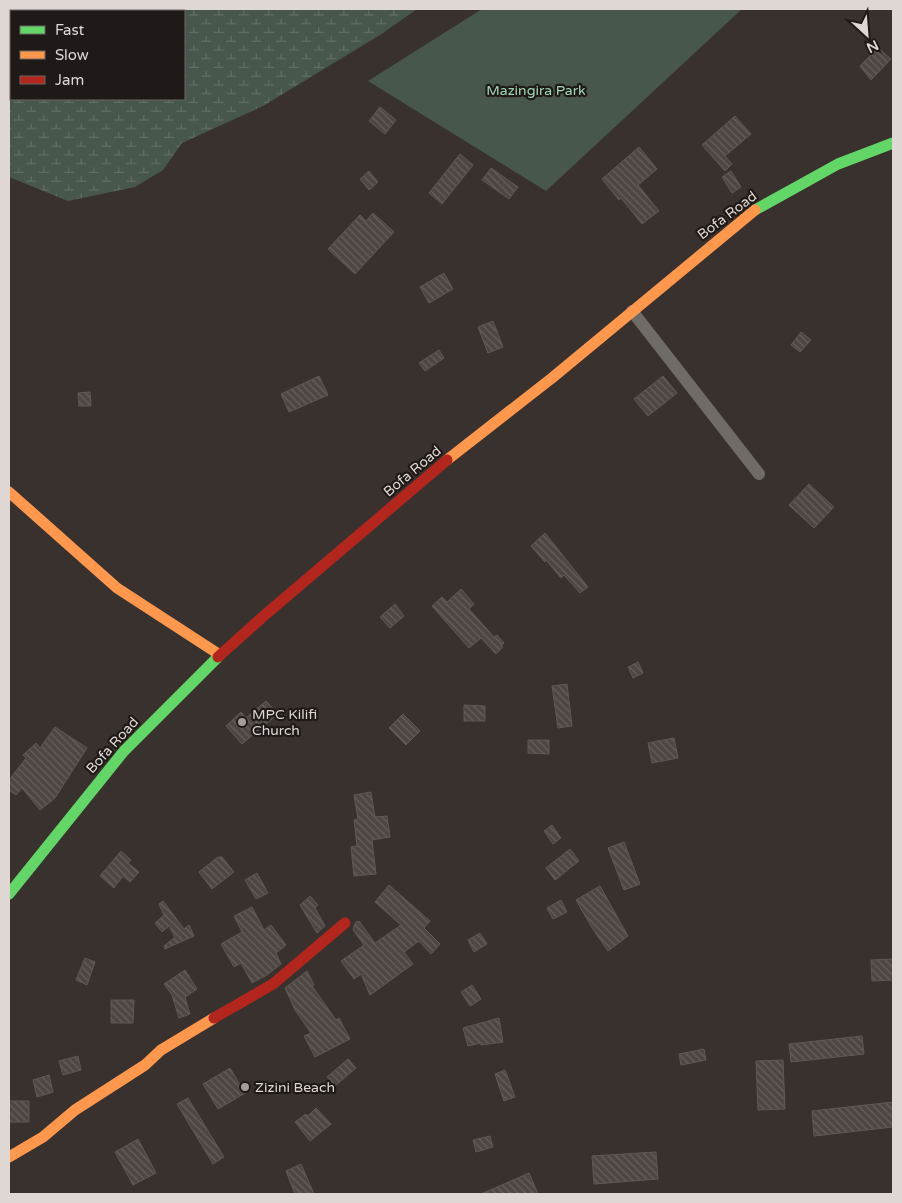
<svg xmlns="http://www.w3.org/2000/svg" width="902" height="1203" font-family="'Varela Round',sans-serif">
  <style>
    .wetland { fill: url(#wetland-marsh) }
    .green { fill: #47574c }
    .water { fill: url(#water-ripples) }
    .building { fill: url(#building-back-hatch); stroke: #5f5856 }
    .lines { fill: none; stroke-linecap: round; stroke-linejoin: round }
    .street { stroke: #6f6c68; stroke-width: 12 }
    .fast { stroke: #63d668; stroke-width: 11 }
    .slow { stroke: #ff974d; stroke-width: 11 }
    .jam { stroke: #b3261e; stroke-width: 11 }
    .poi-dot { fill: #a59d99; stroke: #1f1a17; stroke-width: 2 }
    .labels { text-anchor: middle; stroke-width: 4.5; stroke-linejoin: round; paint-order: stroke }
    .park-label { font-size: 14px; fill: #9fd7b6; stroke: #1f1a17 }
    .street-label { font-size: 14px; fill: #dfd7d3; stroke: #1f1a17 }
    .poi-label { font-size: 14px; fill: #dfd7d3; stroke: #1f1a17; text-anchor: start }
  </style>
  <defs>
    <pattern id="wetland-marsh" width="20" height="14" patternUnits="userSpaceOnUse" patternTransform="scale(1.25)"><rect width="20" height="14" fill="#47574c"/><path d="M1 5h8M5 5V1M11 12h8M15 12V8" fill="none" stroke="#616e65"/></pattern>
    <pattern id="water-ripples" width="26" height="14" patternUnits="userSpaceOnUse" patternTransform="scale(1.25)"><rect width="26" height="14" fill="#5b7e84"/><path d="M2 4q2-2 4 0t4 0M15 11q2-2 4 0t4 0" fill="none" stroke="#516568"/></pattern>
    <pattern id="building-back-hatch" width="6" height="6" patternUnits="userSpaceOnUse" patternTransform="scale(1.25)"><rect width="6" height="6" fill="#4d4643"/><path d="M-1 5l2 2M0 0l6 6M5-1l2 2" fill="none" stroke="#66605d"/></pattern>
  </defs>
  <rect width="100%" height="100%" fill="#39312e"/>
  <path class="wetland" d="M28 9H417L380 35 263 106 182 143 163 170 135 187 68 201 9 177V25L11 22V99H184V11H24Z"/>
  <path class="green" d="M482 9H742L546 191 368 81Z"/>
  <path class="water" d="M9 9H40L36 11H11V26L9 27Z"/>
  <g class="building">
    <path d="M878 48 891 59 871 80 860 66Z"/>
    <path d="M380 107 396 120 385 134 369 121Z"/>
    <path d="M735 116 751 134 725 156 732 164 725 171 702 145Z"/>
    <path d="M639 147 657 169 638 185 659 211 642 224 621 198 619 200 602 179Z"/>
    <path d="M460 154 473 165 442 204 429 193Z"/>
    <path d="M491 168 518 187 509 199 482 180Z"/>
    <path d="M369 171 378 182 369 190 360 179Z"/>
    <path d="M731 171 741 187 732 193 722 177Z"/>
    <path d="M373 213 394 232 355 274 328 249 360 215 366 221Z"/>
    <path d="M444 273 453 289 429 303 420 287Z"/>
    <path d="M493 321 503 347 488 353 478 327Z"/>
    <path d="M801 332 811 340 800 352 791 345Z"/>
    <path d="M439 350 444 358 425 371 419 363Z"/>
    <path d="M319 376 328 395 289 412 281 394Z"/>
    <path d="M663 376 677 393 648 416 634 399Z"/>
    <path d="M90 392 91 406H79L78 393Z"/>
    <path d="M809 484 834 507 814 528 789 505Z"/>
    <path d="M545 533 588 587 580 593 564 575 561 578 546 560 545 562 531 546Z"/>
    <path d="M461 589 474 604 469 609 494 637 497 635 504 643 501 646 503 647 496 654 481 638 469 648 432 606 442 597 447 602Z"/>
    <path d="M395 604 404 616 390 628 380 617Z"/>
    <path d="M638 662 643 673 633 678 628 667Z"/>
    <path d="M567 684 572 726 558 728 552 686Z"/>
    <path d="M266 701 278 714 242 744 226 726 241 712 246 718Z"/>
    <path d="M464 705 485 706V721H464Z"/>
    <path d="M403 714 420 731 406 745 389 728Z"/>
    <path d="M55 727 87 748 55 798 40 810 22 788 16 795 9 790V780L26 758 23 755 36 743 40 748Z"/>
    <path d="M674 738 678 758 652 763 648 743Z"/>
    <path d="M528 740H549V754L528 753Z"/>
    <path d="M371 792 375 817 387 816 390 837 372 840 376 874 354 876 351 847 357 846 354 820 358 819 354 795Z"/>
    <path d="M552 825 561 838 553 844 544 831Z"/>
    <path d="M624 842 640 884 624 890 608 848Z"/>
    <path d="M570 849 579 861 555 880 546 868Z"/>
    <path d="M121 851 131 860 128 863 139 872 130 882 123 876 114 888 100 876Z"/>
    <path d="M218 857H222L234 872 212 889 199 872Z"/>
    <path d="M257 873 268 893 256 899 245 880Z"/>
    <path d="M389 885 430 921 424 928 440 944 431 954 419 941 404 952 413 964 370 995 361 974 354 979 341 961 364 945 353 930 355 923 359 921 375 943 401 925 375 902Z"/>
    <path d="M600 886 628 936 608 951 594 931 576 900Z"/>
    <path d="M310 896 318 905 315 908 325 926 317 933 300 905Z"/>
    <path d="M561 900 567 912 553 919 547 908Z"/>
    <path d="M163 901 184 929 189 925 194 936 165 949 164 946 175 937 169 926 162 932 155 923 164 915 159 904Z"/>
    <path d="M252 907 264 930 271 925 286 945 276 953 281 964 267 975 252 983 241 963 234 967 221 944 242 932 234 916Z"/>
    <path d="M480 933 487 944 474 952 468 940Z"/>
    <path d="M85 958 95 962 87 985 76 980Z"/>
    <path d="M893 959V980L872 981 871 960Z"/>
    <path d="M185 970 197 989 185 997 190 1014 179 1018 172 995 164 984Z"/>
    <path d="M307 971 314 985 312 986 336 1020 339 1018 350 1039 315 1057 304 1036 311 1033 295 1010 285 988Z"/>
    <path d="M472 985 481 999 470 1006 461 992Z"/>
    <path d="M111 1000H134L133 1023H111Z"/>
    <path d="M499 1018 503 1042 481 1045V1043L468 1046 463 1028Z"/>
    <path d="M862 1036 864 1054 791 1062 789 1044Z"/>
    <path d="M704 1049 706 1060 681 1065 679 1054Z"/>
    <path d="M78 1056 81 1070 63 1075 59 1061Z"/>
    <path d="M348 1059 356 1068 335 1086 327 1077Z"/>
    <path d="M783 1060 785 1109 758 1110 756 1061Z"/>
    <path d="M230 1068 245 1093 218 1109 203 1084Z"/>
    <path d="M505 1070 515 1097 504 1101 495 1074Z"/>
    <path d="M49 1075 53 1092 37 1097 33 1080Z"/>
    <path d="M188 1098 224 1157 213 1164 177 1104Z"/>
    <rect x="9" y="1101" width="20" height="21"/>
    <path d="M893 1102V1127L814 1136 812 1111Z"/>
    <path d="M316 1108 331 1124 310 1141 295 1122 306 1114 308 1116Z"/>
    <path d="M490 1136 493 1147 476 1152 473 1140Z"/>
    <path d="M138 1139 156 1173 133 1185 115 1152Z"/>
    <path d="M656 1152 658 1179 594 1184 592 1156Z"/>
    <path d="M301 1164 314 1194H295L286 1171Z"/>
    <path d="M529 1173 538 1194H481Z"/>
  </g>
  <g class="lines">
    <path class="street" d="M632 311 759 474"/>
    <g class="fast">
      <path d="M755 210 838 164 893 143"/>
      <path d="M9 894 124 751 218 657"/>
    </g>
    <g class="slow">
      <path d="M447 460 552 378 755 210"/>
      <path d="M9 492 117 588 220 655"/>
      <path d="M9 1157 43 1137 75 1110 145 1065 161 1050 214 1018"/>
    </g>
    <g class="jam">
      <path d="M218 657 266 614 447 460"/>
      <path d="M214 1018 273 984 345 923"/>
    </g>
  </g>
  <g class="poi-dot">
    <circle cx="242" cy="722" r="5"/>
    <circle cx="245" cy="1087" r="5"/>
  </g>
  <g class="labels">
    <g class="park-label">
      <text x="536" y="95">Mazingira Park</text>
    </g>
    <g class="street-label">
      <text transform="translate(727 215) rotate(-37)" y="5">Bofa Road</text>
      <text transform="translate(412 471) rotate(-40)" y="5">Bofa Road</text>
      <text transform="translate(112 745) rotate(-48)" y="5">Bofa Road</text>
    </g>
    <g class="poi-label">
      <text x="252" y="719">MPC Kilifi<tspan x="252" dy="16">Church</tspan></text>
      <text x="255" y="1092">Zizini Beach</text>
    </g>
  </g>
  <rect width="902" height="1203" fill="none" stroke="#dfd7d3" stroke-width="20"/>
  <rect x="10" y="10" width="175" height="90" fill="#1f1a17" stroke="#6c6662"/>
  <rect x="20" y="26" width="25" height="8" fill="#63d668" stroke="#6c6662"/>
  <text x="55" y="35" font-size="15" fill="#dfd7d3">Fast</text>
  <rect x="20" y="51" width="25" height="8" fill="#ff974d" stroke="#6c6662"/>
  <text x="55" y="60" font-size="15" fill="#dfd7d3">Slow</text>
  <rect x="20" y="76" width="25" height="8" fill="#b3261e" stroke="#6c6662"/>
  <text x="55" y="85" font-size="15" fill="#dfd7d3">Jam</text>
  <g transform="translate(867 35) rotate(154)" stroke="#1f1a17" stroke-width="4" paint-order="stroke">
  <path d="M0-4L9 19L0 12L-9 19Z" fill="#dfd7d3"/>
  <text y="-8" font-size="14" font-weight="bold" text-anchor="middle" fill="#dfd7d3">N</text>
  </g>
</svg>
